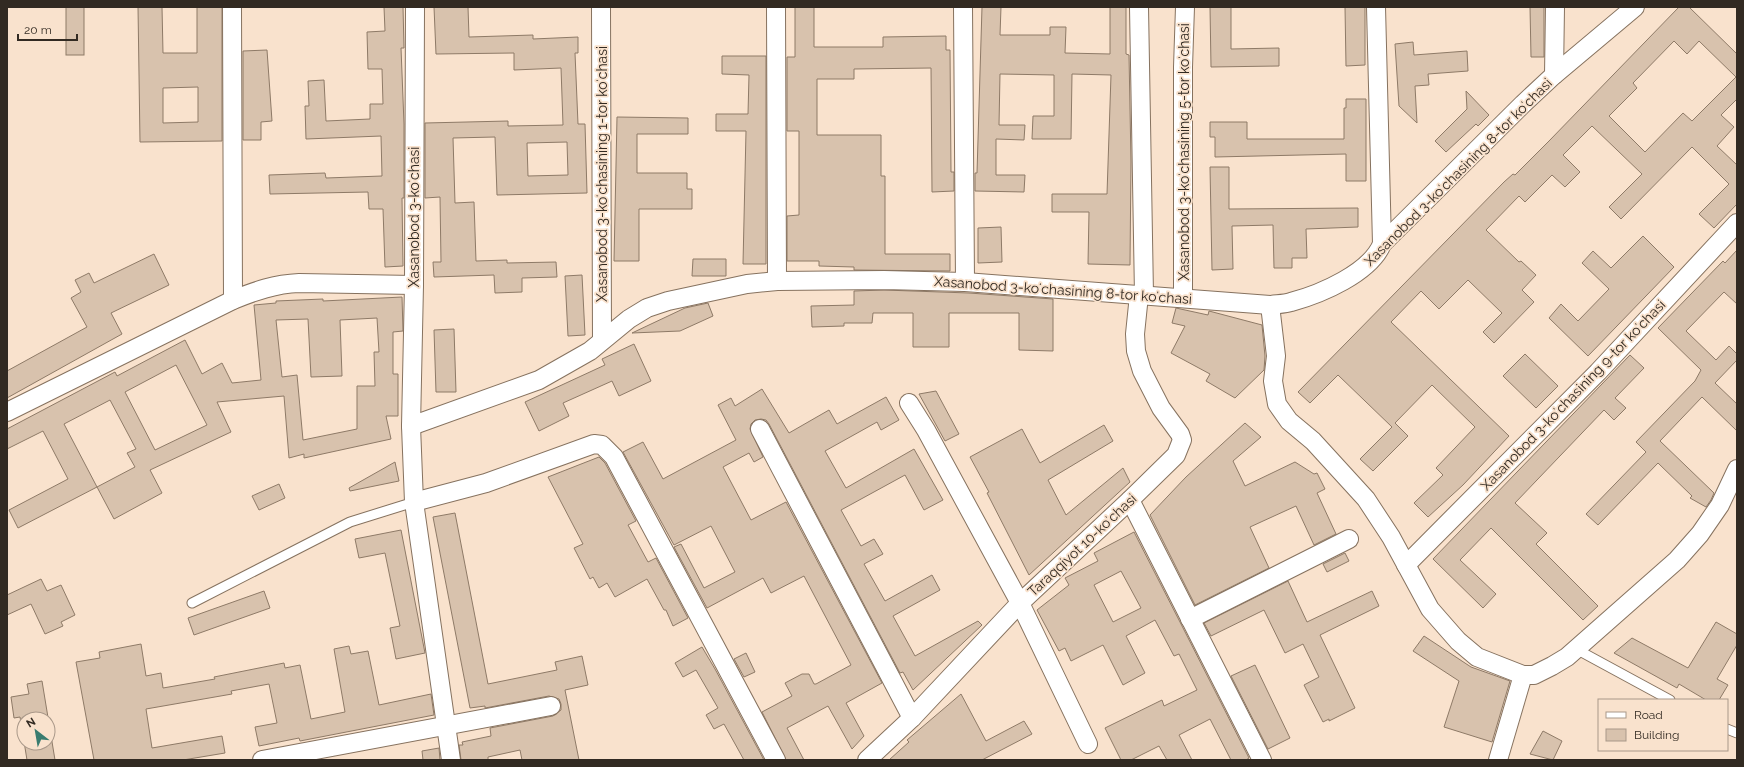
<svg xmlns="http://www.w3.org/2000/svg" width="1744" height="767" font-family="Raleway,sans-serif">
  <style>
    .building { fill: #d8c2ad; stroke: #8e7a67; fill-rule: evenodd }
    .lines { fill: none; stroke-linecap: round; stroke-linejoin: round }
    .lane-casing { stroke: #86725f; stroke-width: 11 }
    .street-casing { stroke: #86725f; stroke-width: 20 }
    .lane { stroke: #fff; stroke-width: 9 }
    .street { stroke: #fff; stroke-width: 18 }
    .labels { text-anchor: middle; stroke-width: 3.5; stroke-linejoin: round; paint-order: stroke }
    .street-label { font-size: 14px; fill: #322a22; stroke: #f9e2cd }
  </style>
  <rect width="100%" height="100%" fill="#f9e2cd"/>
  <g class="building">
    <rect x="66" y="7" width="18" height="48"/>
    <path d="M138 7H162L163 53H197V7H222V141L140 142ZM198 87V122L163 123V88Z"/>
    <path d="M384 7H403L404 48H401L404 124V198H402L403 266 385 267 383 209H369L368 192 270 194 269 175 325 173 326 178 382 176 381 136 306 139 305 106H309L308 81 324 80 326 121 370 119V104H383L382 69H368L367 32 385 31Z"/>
    <path d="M434 7H468L469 37 533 35V39L578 37V53H575L578 124H585L587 193 497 195 495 137 453 138 455 203 474 202 476 261 507 260V263L556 262 557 277 522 278V292L495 293 494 275 434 277 433 262H441L440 197 425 198V123L508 121V126L563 125 561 68 514 70V53L436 54ZM567 142 568 175 528 176 527 143Z"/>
    <path d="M795 7H814V47H883V37L946 36V50H950L951 172H954V191L932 192 931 68 854 69V79H817V135H881V176H885V254H950V271L854 270V267L819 266V261H787V216L799 215V131H787V57H795Z"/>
    <path d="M982 7H1001L1000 35H1050V27H1066L1065 53 1110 54V7H1126V54L1129 55 1131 162 1130 265 1088 264 1089 212H1052V194H1107L1111 75 1072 74 1071 139H1032L1033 116H1054V75L1000 74 999 125H1025L1024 140 996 139V175H1025L1024 192 975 191V173H977Z"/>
    <path d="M1210 7H1231V49L1279 48V66L1211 67Z"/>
    <path d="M1345 7H1365V65L1346 66Z"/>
    <path d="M1530 7H1544V57H1531Z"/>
    <path d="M1679 7H1689L1737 54V99L1721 115 1734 127 1717 146 1737 165V204L1714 228 1699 214 1729 184 1692 147 1621 219 1609 207 1642 174 1592 126 1563 155 1580 172 1565 187 1552 175 1525 202 1519 196 1486 230 1519 262 1521 261 1536 275 1522 290 1534 302 1494 343 1483 332 1502 313 1468 280 1439 309 1421 291 1391 322 1509 436 1463 485 1428 517 1414 503 1443 475 1436 468 1475 427 1432 385 1395 423 1408 436 1373 471 1360 459 1392 427 1338 375 1310 403 1298 392 1504 182 1513 174 1515 175 1549 141ZM1674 41 1687 54 1699 41 1736 77 1692 121 1683 113 1645 152 1609 116 1637 88 1633 83Z"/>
    <path d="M1413 42 1414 55 1467 51 1468 71 1428 74 1429 85 1415 86 1417 123 1399 106 1395 44Z"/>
    <path d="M267 50 272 121 261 122V140H243V51Z"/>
    <path d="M722 56H766V264H743L746 131H716V114H748L749 75 722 74Z"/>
    <path d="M1466 91 1489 115 1478 126 1476 124 1446 152 1435 141 1467 109Z"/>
    <path d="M1346 99H1366V181H1346V154L1215 157V137H1210V122H1247V139H1344V108H1346Z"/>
    <path d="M617 117 688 118V134H637V173H687V189H692V209H639V261H614Z"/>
    <path d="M1210 167H1229V209L1358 208V227L1306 229 1307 258H1292V268H1274L1273 225 1232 226 1233 269 1212 270Z"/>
    <path d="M1001 227 1002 262 978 263V228Z"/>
    <path d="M1643 236 1674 267 1588 356 1549 318 1561 304 1578 321 1609 289 1582 263 1593 251 1611 268Z"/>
    <path d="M1737 250V304L1724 292 1686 331 1716 360 1729 346 1737 354V360L1715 383 1737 404V431L1702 397 1660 441 1714 493 1711 500 1706 507 1690 498 1692 496 1658 463 1598 525 1586 514 1646 452 1636 442 1695 381 1701 370 1658 328 1723 261 1725 263Z"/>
    <path d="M154 254 169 285 111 313 122 334 7 398V371L87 327 71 298 81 292 75 280 89 273 94 283Z"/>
    <path d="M693 259H726V276H692Z"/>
    <path d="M582 275 585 335 568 336 565 276Z"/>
    <path d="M884 290 969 293 1053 299V351L1019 350V313H949V347H913V313H873L872 323H844V326L812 327 811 306 854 305V291Z"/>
    <path d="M402 297 403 331 393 332V374H398V416H386L391 439 304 458V454L289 458 284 396 217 402 231 432 150 470 162 493 114 519 97 487 18 528 9 510 68 479 43 431 7 449V429L115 372 117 376 185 340 202 374 222 363 232 383 261 380 254 305 276 303V301L323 299V301ZM377 318 379 352H374L375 386H357V429L303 440 297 375 282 377 276 320 308 319 311 377 342 376 340 320ZM176 365 207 425 155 450 125 392ZM110 400 136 449 127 453 135 467 97 487 64 424Z"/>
    <path d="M708 303 713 316 680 331 632 333 685 308Z"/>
    <path d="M1176 308 1208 315 1209 311 1262 325 1265 356 1264 370 1235 398 1206 381 1210 374 1171 353 1185 326 1172 323Z"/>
    <path d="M454 329 456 392H436L434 330Z"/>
    <path d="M634 344 651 381 619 396 612 381 563 403 569 416 539 431 525 402 605 365 602 359Z"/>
    <path d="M1525 354 1558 386 1536 408 1503 376Z"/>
    <path d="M1630 355 1644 368 1615 398 1626 408 1614 420 1604 410 1515 503 1547 533 1536 544 1598 606 1583 620 1491 528 1460 560 1496 594 1483 608 1433 559Z"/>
    <path d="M762 389 789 433 829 410 837 424 886 397 899 420 881 430 877 422 825 451 846 488 914 449 943 500 924 510 905 475 841 510 861 546 874 539 883 554 864 564 885 601 932 575 940 590 893 616 915 656 978 621 982 625 913 690 903 672 900 673 769 424 766 420 761 419 755 420 751 424 750 429 763 457 754 462 749 453 723 467 751 520 786 502 882 683 846 703 864 736 852 749 828 706 787 728 804 760H786L762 712 792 696 785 683 802 674H809L814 684H816L851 665 804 576 771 593 763 578 707 608 674 547 681 544 704 588 735 572 711 526 674 545 623 452 643 442 663 479 736 440 718 405 731 398 735 406Z"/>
    <path d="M936 391 959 434 945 441 919 394Z"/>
    <path d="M1245 423 1261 437 1233 461 1245 486 1295 462 1314 474 1317 473 1325 489 1317 493 1336 534 1314 545 1296 506 1250 527 1269 568 1195 605 1150 515 1186 477Z"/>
    <path d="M1104 425 1113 441 1048 480 1066 515 1123 468 1130 482 1029 575 987 493 989 492 970 457 1022 429 1040 463Z"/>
    <path d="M599 457 605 463 636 521 628 525 648 562 656 558 688 618 673 626 666 610H664L647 579 615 597 607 583 599 588 593 577 590 579 574 548 583 544 548 477Z"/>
    <path d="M395 462 399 481 350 491 349 488Z"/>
    <path d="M279 484 285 498 259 510 252 496Z"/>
    <path d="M455 513 488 684 557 670 555 662 582 656 588 685 565 690 579 760H522L520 750 488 757V760H461L459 745H463L462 742 491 736 490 728 553 716 561 710V704L559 699 549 696 485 708V706L470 708 433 517Z"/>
    <path d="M401 530 425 653 396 659 390 628 400 626 385 553 359 558 355 539Z"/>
    <path d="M1134 532 1181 624 1249 758 1246 760H1231L1210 719 1179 735 1192 760H1167L1159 746 1131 760H1121L1105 728 1162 700 1164 706 1197 690 1179 654 1174 656 1155 620 1126 636 1145 673 1123 685 1103 645 1071 661 1065 648 1059 651 1037 610 1069 585 1065 578 1098 561 1094 553ZM1121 571 1141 608 1113 622 1094 585Z"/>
    <path d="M1345 553 1349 561 1327 572 1323 564Z"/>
    <path d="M41 579 47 591 61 585 75 615 61 622 63 626 45 634 31 604 7 615V595Z"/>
    <path d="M1288 581 1307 622 1372 591 1379 606 1320 635 1355 708 1329 721V719L1323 722 1304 685 1319 677 1303 644 1285 653 1264 610 1211 636 1204 623Z"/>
    <path d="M264 591 270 608 194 635 188 618Z"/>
    <path d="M1716 622 1737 634V645L1717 679 1728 685 1719 700H1706L1679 684 1677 688 1614 653 1632 638 1688 668Z"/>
    <path d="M1424 636 1471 667 1510 681 1492 742 1444 727 1459 681 1413 651Z"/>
    <path d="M141 644 146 676 161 673 163 688 215 679 214 677 284 663 285 668 300 665 311 719 345 712 334 649 349 646 351 654 368 651 379 705 431 694 434 715 300 741 299 738 259 746 255 727 277 723 269 684 231 691 232 694 146 709 152 748 222 736 225 753 183 760H94L76 662 100 658 99 652Z"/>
    <path d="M702 647 715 669 764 760H744L724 724 714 729 706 715 718 708 696 670 683 677 675 663Z"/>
    <path d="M746 653 755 672 744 677 734 659Z"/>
    <path d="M1255 665 1290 738 1268 749 1231 676Z"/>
    <path d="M42 681 55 760H27L20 717 14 718 11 697 29 694 27 684ZM24 719H48V743H24Z"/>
    <path d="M961 694 986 741 1024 721 1032 734 982 760H889L909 742 907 740Z"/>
    <path d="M1543 731 1562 741 1553 760 1530 754Z"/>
    <path d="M439 748 440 760H423L422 751Z"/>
  </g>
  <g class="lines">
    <defs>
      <g id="lane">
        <path d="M192 603 350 522 414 502"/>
        <path d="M1576 649 1670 700"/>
        <path d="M1727 729 1737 733"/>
      </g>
      <g id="street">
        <path d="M232 7 233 300"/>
        <path d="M415 7 414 285 411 426 414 502 451 760"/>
        <path d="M601 7 602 340"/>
        <path d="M776 7 777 281"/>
        <path d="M963 7 965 282"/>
        <path d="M1139 7 1144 295"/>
        <path d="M1376 7 1382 244"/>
        <path d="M1554 75 1555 7"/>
        <path d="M1183 298V67L1185 7"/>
        <path d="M1270 305 1276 356 1273 381 1277 404 1289 421 1313 441 1366 499 1391 537 1430 609 1458 641 1477 657 1523 675H1534L1552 666 1567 657 1677 560 1700 534 1720 505 1737 469"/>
        <path d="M909 403 926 430 1020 603 1088 744"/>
        <path d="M7 412 233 300C255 291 275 284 299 283L414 285"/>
        <path d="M411 426 539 380 590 351 629 319 647 308 668 301 747 284 777 281 884 280 965 282 1270 305C1277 304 1285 304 1291 302 1321 294 1370 273 1382 244L1523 104 1554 75 1635 7"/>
        <path d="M760 429 912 718"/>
        <path d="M1130 500 1262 760"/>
        <path d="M414 502 486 483 594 444 602 445 614 457 776 760"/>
        <path d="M1406 565 1598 372 1737 223"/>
        <path d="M1190 619 1349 539"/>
        <path d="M262 760 551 706"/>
        <path d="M867 760 912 718 1020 603 1130 500 1176 455 1182 440 1180 434 1161 408 1142 371 1136 351 1135 334 1139 295"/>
        <path d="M1498 760 1523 675"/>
      </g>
    </defs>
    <use href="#lane" class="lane-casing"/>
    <use href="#street" class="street-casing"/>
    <use href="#lane" class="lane"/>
    <use href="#street" class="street"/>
  </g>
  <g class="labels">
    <g class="street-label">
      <text transform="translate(1184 152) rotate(-90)" y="5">Xasanobod 3-koʻchasining 5-tor koʻchasi</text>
      <text transform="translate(1458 172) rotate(-45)" y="5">Xasanobod 3-koʻchasining 8-tor koʻchasi</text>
      <text transform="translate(602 174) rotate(-90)" y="5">Xasanobod 3-koʻchasining 1-tor koʻchasi</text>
      <text transform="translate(414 217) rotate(-90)" y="5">Xasanobod 3-koʻchasi</text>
      <text transform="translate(1063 290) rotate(4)" y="5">Xasanobod 3-koʻchasining 8-tor koʻchasi</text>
      <text transform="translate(1573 395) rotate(-46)" y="5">Xasanobod 3-koʻchasining 9-tor koʻchasi</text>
      <text transform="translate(1082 545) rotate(-43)" y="5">Taraqqiyot 10-koʻchasi</text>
    </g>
  </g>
  <rect width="1744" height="767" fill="none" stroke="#322a22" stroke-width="16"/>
  <rect x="1598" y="699" width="130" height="52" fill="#f9e2cd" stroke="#a99889"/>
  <rect x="1606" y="712" width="20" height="6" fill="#ffffff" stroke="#a99889"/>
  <text x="1634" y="719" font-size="12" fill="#322a22">Road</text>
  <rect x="1606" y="729" width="20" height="12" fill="#d8c2ad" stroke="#a99889"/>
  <text x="1634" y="739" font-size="12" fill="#322a22">Building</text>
  <g transform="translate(36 731) rotate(329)"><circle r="19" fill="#f9e2cd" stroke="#a99889"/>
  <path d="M0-3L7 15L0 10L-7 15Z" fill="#397c6f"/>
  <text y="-6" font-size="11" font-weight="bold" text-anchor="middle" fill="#322a22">N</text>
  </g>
  <path d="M18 34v6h59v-6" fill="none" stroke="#322a22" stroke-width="2"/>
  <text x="24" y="34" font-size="12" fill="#322a22" stroke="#f9e2cd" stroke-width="3" paint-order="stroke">20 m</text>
</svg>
